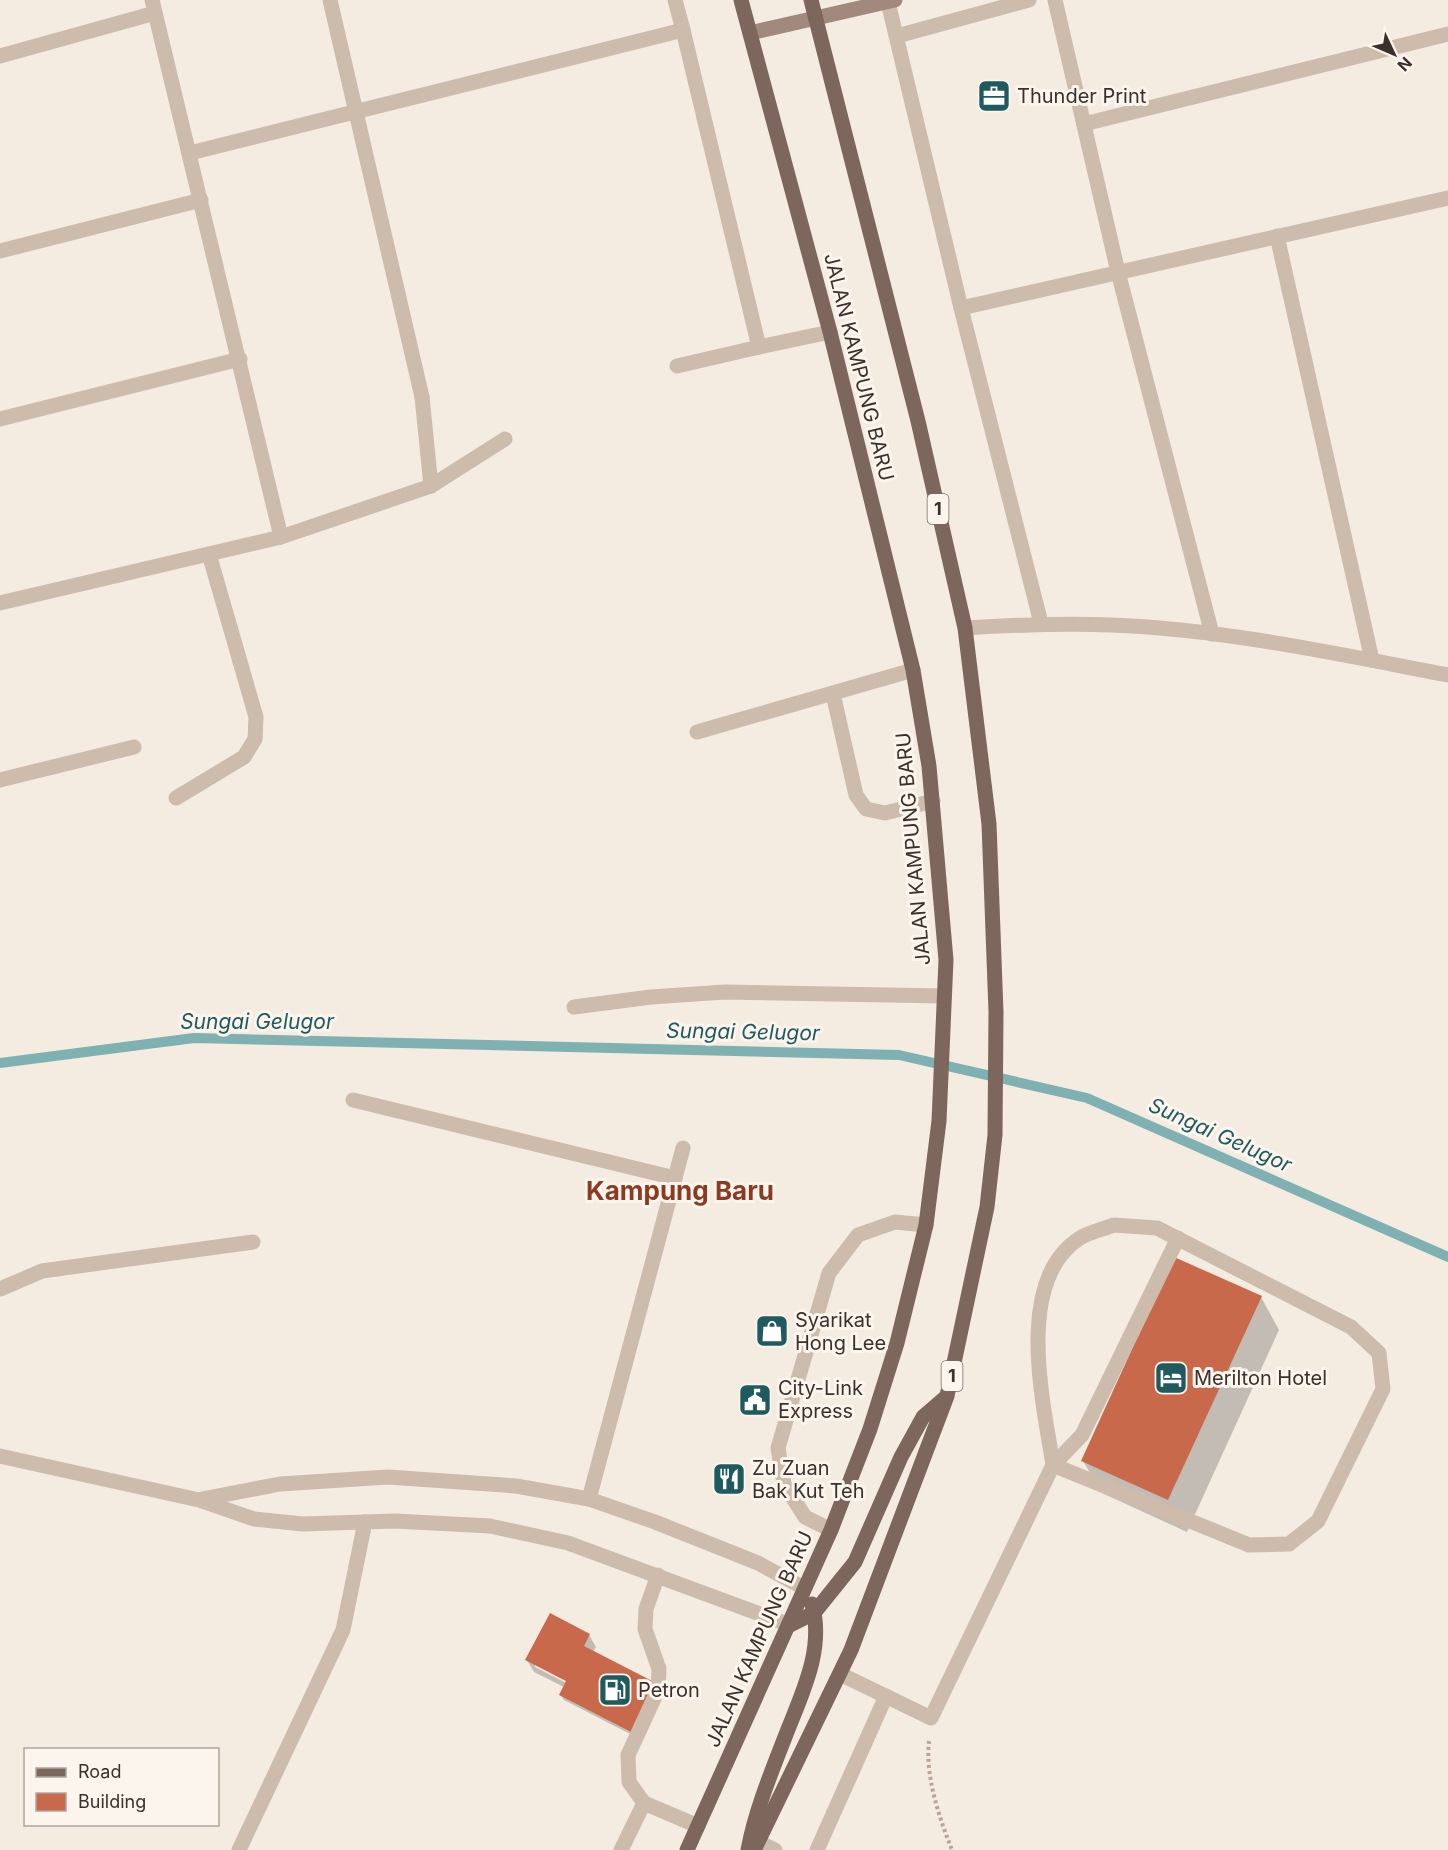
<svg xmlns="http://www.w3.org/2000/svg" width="1448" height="1850" font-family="Inter,sans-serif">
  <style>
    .shadow { fill: #0003; fill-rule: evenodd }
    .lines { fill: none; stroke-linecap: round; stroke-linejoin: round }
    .stream { stroke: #7fb0b2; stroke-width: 10 }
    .building { fill: #c8694b }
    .path { stroke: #b9a596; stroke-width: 4; stroke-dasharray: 3 3; stroke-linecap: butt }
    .service { stroke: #cdbbac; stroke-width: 15 }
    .minor { stroke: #cdbbac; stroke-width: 15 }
    .tertiary { stroke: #cdbbac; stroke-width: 15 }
    .secondary { stroke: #a18a7d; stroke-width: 15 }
    .primary { stroke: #7d675c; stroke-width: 15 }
    .labels { text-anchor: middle; stroke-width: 6; stroke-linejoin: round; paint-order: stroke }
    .shield { fill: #fbf5ee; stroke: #756b66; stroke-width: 1.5 }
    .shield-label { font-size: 18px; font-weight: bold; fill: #3b302b }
    .poi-label { font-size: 20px; fill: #3b302b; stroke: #fbf5ee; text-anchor: start }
    .street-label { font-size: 20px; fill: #3b302b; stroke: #fbf5ee }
    .water-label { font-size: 21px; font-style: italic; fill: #1f5a5e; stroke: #fbf5ee }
    .district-label { font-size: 26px; font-weight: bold; fill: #8c3b22; stroke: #fbf5ee }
  </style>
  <rect width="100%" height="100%" fill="#f4ebe1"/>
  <g class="shadow">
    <path d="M1261 1297 1279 1330 1187 1532 1102 1493 1083 1461Z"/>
    <path d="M589 1635 596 1647 593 1652 636 1737 564 1700 561 1695 564 1687 534 1672 527 1660ZM535 1663 573 1683 572 1686 535 1667Z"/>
  </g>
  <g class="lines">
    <path class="stream" d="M0 1063 194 1038 899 1055 1087 1098 1448 1257"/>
  </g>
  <g class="building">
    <path d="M1174 1257 1262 1296 1168 1500 1081 1461Z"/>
    <path d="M550 1613 590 1634 584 1646 658 1684 633 1733 559 1695 566 1681 525 1660Z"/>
  </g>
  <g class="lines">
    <path class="path" d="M929 1741C925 1776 939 1817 952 1850"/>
    <g class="service">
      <path d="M675 0 683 30"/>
      <path d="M1055 0 1118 272 1212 634"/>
      <path d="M0 56 155 13"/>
      <path d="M1084 124 1448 34"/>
      <path d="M677 366 759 347"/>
      <path d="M422 397 431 486"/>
      <path d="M0 419 240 359"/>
      <path d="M833 694 856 795 866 809 885 813 933 801"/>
      <path d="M697 732 913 670"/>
      <path d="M574 1007 651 997 725 992 944 996"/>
      <path d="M1114 1225 1157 1228 1351 1327 1379 1353 1383 1389 1318 1521 1289 1544 1249 1545 1053 1465C1043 1401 1014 1280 1080 1238 1090 1232 1104 1229 1114 1225Z"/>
      <path d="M1053 1465 1082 1435 1178 1238"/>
      <path d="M831 1530 805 1517 784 1484 778 1448 829 1273 858 1235 895 1222 926 1225"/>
      <path d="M644 1803 629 1782 628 1755 658 1690 659 1669 645 1629 646 1609 658 1575"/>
      <path d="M817 1850 886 1696"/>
    </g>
    <g class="minor">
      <path d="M152 0 281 537"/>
      <path d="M330 0 422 397"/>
      <path d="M888 2 961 308 1041 623"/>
      <path d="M897 36 1029 0"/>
      <path d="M190 153 683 30 759 347 830 332"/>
      <path d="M1277 236 1372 660"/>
      <path d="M0 251 201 200"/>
      <path d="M961 308 1448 198"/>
      <path d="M0 603 281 537 431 486 505 439"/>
      <path d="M965 628C1014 625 1062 623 1111 625 1222 629 1338 654 1448 675"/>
      <path d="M0 780 134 747"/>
      <path d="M176 798 244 757 255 739 256 717 209 554"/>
      <path d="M353 1100 675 1178"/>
      <path d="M0 1289 42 1271 253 1242"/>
      <path d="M589 1499 683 1148"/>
      <path d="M840 1674 931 1718 1053 1465"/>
      <path d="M758 1842 775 1850"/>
      <path d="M621 1850 644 1803 698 1826"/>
    </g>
    <g class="tertiary">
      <path d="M0 1456 199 1500 254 1519 303 1524 395 1521 490 1526 568 1543 790 1625"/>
      <path d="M202 1499 280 1484 388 1477 516 1486 589 1499 655 1522 758 1563 804 1588"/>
      <path d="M239 1850 343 1630 365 1522"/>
    </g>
    <path class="secondary" d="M750 33 895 0"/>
    <g class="primary">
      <path d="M790 1625 814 1613 855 1562 901 1457 923 1417 945 1398"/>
      <path d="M687 1850 831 1530 870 1429 897 1343 926 1225 939 1121 946 960 929 766 913 670 830 332 741 0"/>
      <path d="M748 1850C755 1812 771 1773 785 1737 801 1695 825 1650 812 1604"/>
      <path d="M754 1850 851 1650 947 1396 987 1207 995 1135 996 1012 989 824 965 628 918 421 811 0"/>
    </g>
  </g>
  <defs>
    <symbol id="office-square" viewBox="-11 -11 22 22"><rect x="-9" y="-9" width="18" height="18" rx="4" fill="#1f5a5e" stroke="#fbf5ee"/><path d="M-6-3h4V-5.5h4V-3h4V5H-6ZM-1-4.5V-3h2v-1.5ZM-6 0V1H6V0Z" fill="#fff"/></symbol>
    <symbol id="shop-square" viewBox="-11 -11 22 22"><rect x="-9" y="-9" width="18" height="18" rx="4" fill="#1f5a5e" stroke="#fbf5ee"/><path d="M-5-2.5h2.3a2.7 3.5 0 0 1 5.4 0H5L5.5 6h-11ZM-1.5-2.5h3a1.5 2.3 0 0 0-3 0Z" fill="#fff"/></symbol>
    <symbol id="hotel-square" viewBox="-11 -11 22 22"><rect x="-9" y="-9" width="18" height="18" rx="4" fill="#1f5a5e" stroke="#fbf5ee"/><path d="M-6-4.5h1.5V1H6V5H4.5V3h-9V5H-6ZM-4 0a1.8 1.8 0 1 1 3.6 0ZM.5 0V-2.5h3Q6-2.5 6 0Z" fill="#fff"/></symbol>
    <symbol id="civic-square" viewBox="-11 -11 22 22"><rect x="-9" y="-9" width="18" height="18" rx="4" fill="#1f5a5e" stroke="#fbf5ee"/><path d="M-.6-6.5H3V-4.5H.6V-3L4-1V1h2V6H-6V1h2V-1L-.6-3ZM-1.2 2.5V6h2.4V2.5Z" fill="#fff"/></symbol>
    <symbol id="restaurant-square" viewBox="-11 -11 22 22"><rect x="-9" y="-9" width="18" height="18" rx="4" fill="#1f5a5e" stroke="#fbf5ee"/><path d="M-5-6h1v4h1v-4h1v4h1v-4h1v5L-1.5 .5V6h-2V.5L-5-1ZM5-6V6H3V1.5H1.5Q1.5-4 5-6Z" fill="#fff"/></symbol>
    <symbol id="fuel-square" viewBox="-11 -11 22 22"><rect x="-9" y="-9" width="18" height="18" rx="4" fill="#1f5a5e" stroke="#fbf5ee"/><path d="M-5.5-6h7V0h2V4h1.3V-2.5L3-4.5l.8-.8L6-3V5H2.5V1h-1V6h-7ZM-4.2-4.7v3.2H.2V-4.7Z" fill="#fff"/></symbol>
  </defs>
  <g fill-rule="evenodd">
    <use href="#office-square" x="975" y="77" width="38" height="38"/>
    <use href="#shop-square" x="753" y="1312" width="38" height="38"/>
    <use href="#hotel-square" x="1152" y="1359" width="38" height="38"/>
    <use href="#civic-square" x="736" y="1381" width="38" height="38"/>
    <use href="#restaurant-square" x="710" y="1460" width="38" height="38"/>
    <use href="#fuel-square" x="596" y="1671" width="38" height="38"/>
  </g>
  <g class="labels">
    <g class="shield">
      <rect x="927.5" y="494" width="21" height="30" rx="4.5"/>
      <rect x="941.5" y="1361" width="21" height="30" rx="4.5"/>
    </g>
    <g class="shield-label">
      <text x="938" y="515">1</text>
      <text x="952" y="1382">1</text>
    </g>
    <g class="poi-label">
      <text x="1017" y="103">Thunder Print</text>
      <text x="795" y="1327">Syarikat<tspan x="795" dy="23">Hong Lee</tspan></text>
      <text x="1194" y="1385">Merilton Hotel</text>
      <text x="778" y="1395">City-Link<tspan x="778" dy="23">Express</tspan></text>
      <text x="752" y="1475">Zu Zuan<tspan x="752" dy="23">Bak Kut Teh</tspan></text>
      <text x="638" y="1697">Petron</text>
    </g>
    <g class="street-label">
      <text transform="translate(859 367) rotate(76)" y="7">JALAN KAMPUNG BARU</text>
      <text transform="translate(913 849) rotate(-95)" y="7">JALAN KAMPUNG BARU</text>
      <text transform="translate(759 1639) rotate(-66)" y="7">JALAN KAMPUNG BARU</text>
    </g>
    <g class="water-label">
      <text x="257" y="1029">Sungai Gelugor</text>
      <text transform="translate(743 1032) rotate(1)" y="7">Sungai Gelugor</text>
      <text transform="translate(1220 1135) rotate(24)" y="7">Sungai Gelugor</text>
    </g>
    <g class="district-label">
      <text x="680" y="1200">Kampung Baru</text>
    </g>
  </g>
  <rect x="24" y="1748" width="195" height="78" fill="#fbf5ee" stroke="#aea6a0" stroke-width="1.5"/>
  <rect x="36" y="1768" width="30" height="9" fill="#7d675c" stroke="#aea6a0" stroke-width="1.5"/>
  <text x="78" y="1778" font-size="18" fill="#3b302b">Road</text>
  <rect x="36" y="1793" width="30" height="18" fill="#c8694b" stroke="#aea6a0" stroke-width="1.5"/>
  <text x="78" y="1808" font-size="18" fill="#3b302b">Building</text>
  <g transform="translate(1394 54) rotate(134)" stroke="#fbf5ee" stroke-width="4.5" paint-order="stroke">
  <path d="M0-4.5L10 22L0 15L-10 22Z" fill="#3b302b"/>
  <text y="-9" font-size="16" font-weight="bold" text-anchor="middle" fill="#3b302b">N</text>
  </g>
</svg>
